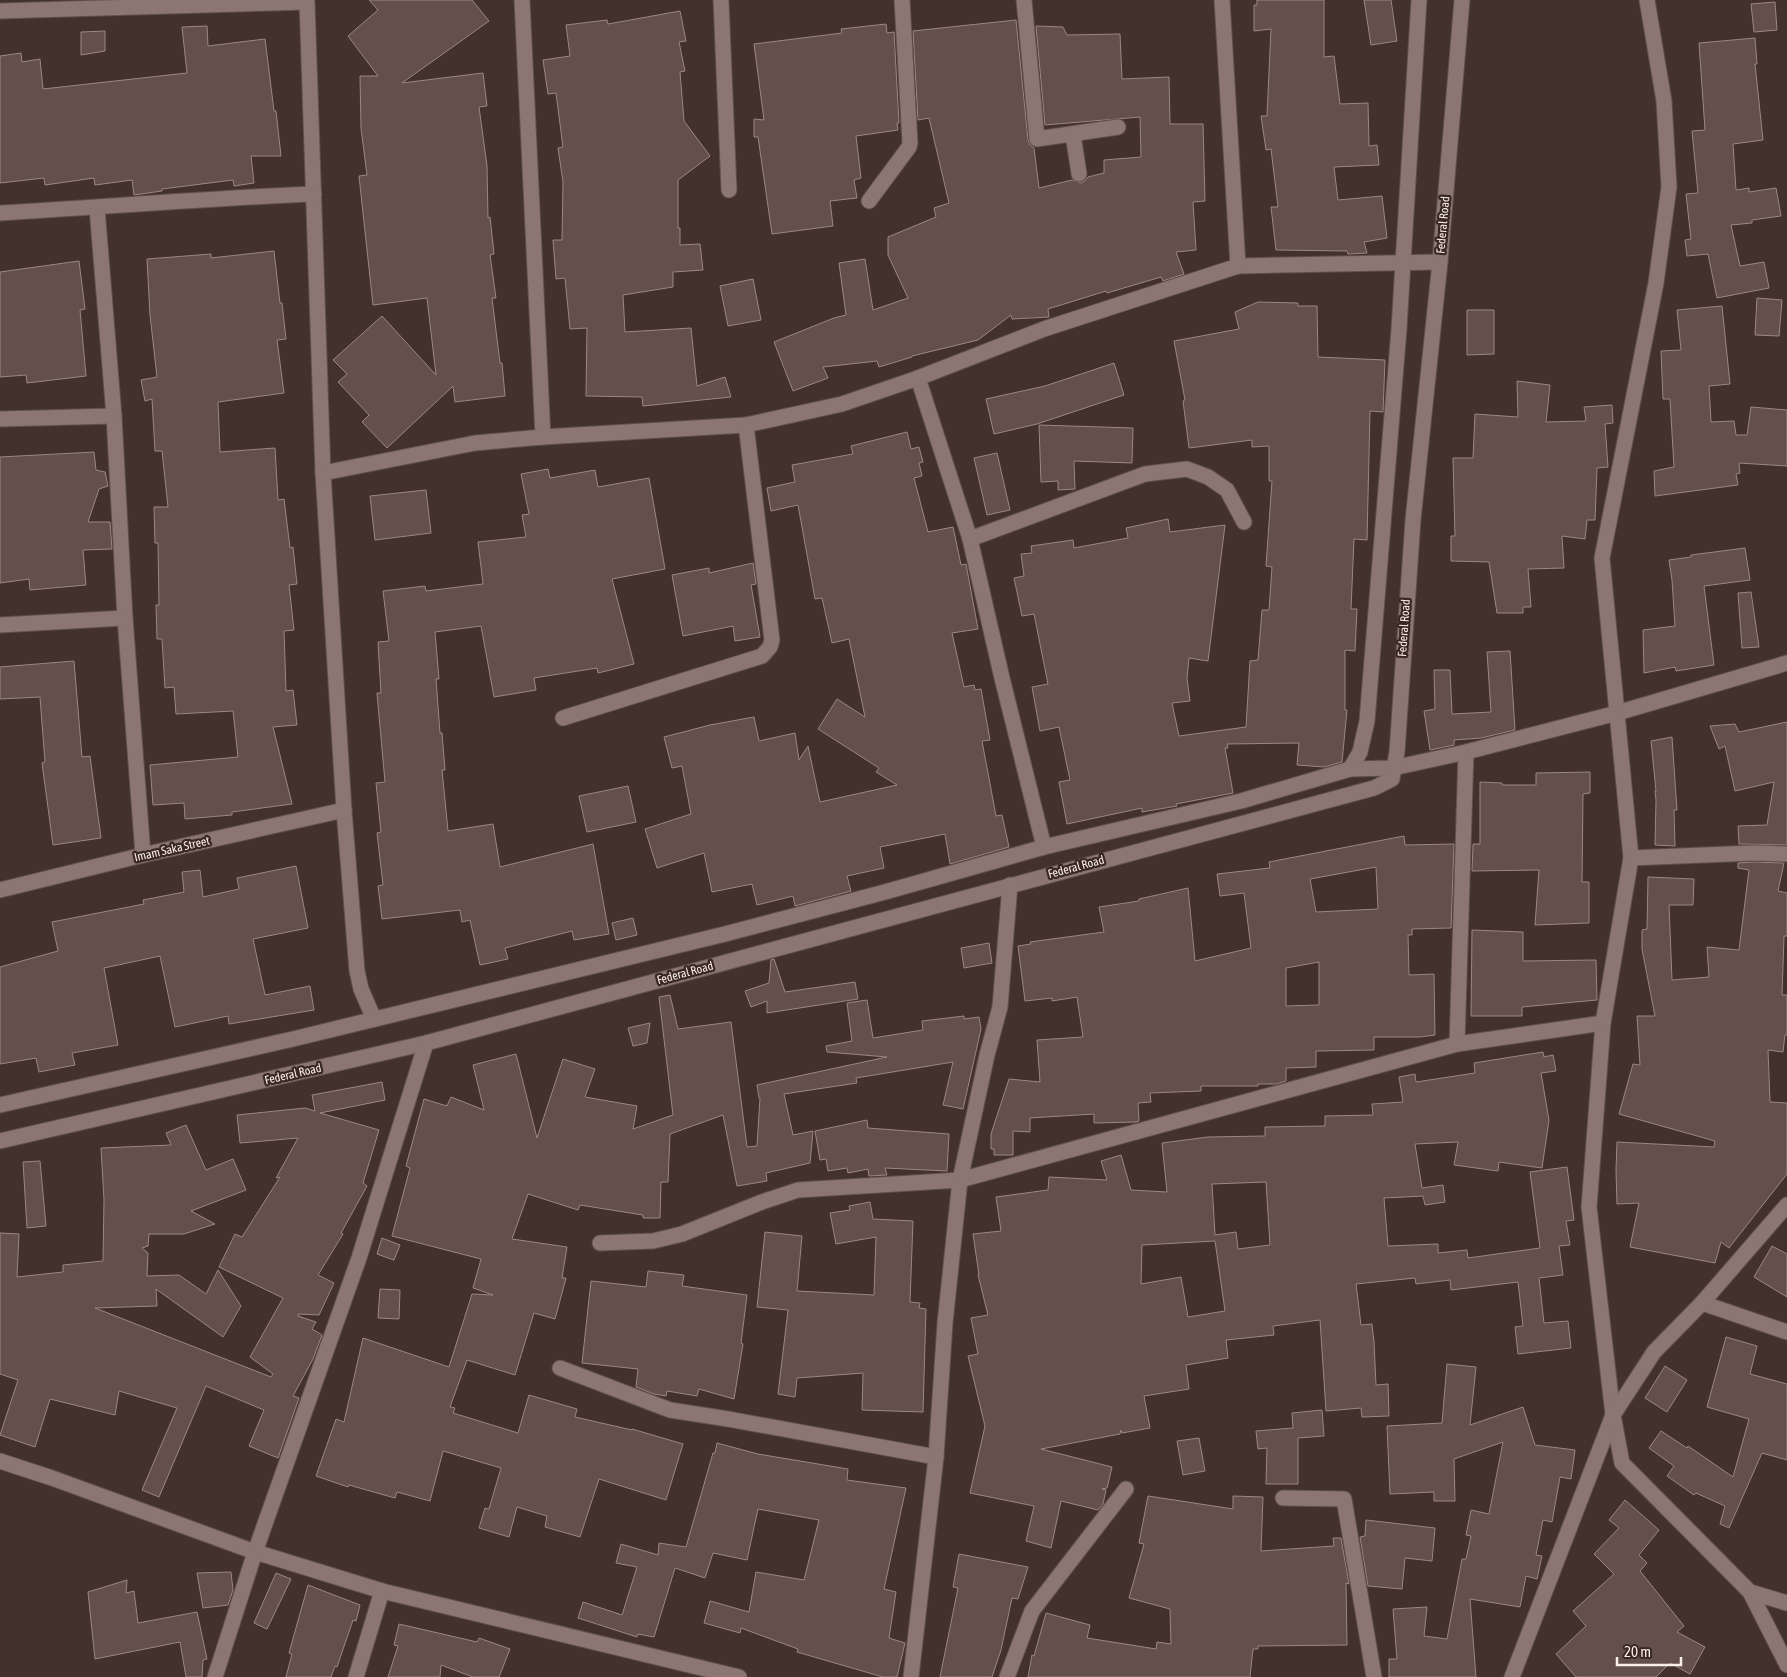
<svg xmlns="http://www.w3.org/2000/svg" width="1787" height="1677" font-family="'Asap Condensed',sans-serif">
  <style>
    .building { fill: #63504b; stroke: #9c8782; fill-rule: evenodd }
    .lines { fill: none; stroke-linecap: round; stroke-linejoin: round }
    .minor-casing { stroke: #5f504d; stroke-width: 17 }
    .minor { stroke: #8b7671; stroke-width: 15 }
    .labels { text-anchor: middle; stroke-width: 4.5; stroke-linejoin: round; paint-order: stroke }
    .street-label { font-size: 12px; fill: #faeeeb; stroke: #382723 }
  </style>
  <rect width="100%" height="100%" fill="#43312d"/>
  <g class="building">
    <path d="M369 0H472L489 21 402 83 483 73 487 106 479 107 487 166 488 218 490 217 494 254 490 255 496 298H492L500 363H502L505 396 455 402 453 386 387 448 362 422 369 415 338 382 347 374 333 360 382 316 436 375 427 298 373 305 359 176 367 175 361 128 360 76H378L348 36 378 10Z"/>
    <path d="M1257 0H1324V57L1334 56 1340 104 1368 103 1369 146 1377 145 1379 165 1334 167 1338 200 1382 196 1387 238 1364 242 1367 253 1348 254 1347 251 1276 250 1271 207H1278L1271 149 1266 150 1261 116H1267L1271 29 1254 31V5H1257Z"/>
    <path d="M1364 0H1391L1397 41 1371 45Z"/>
    <path d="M1775 2 1777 30 1754 32 1751 4Z"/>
    <path d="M680 11 686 41 679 42 685 71 680 72 684 121 710 156 678 180V228H680V245L700 244 703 270 673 272V287L623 295 625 332 691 328 697 386 725 377 731 397 643 406 642 397 586 396 587 328 570 329 565 278 556 279 553 240H562L563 182 558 148 563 147 556 93 548 94 543 60 570 56 566 25 607 20 608 24Z"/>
    <path d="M1016 20 1028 140 1030 145 1034 148 1039 188 1072 180 1081 183 1085 181 1088 177 1104 173V160L1141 157 1140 117 1045 125 1036 26 1063 27 1067 35 1120 34 1122 79 1169 77 1170 124H1203L1205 201 1193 202 1196 250 1176 252 1184 274 1163 281 1161 277 1107 293 1106 291 1048 309 1049 317 1012 319 1011 315 978 340 912 356V357L879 367 877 361 823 367 828 378 793 391 774 342 834 318 846 315 839 263 865 259 873 310 908 298 888 255V237L936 217 934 208 949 203 929 118 918 120 913 31Z"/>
    <path d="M886 24 887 33 894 32 899 123H897L898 130 856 136 861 178 854 180 857 198 830 201 833 226 772 234 758 137H754V119L764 120 754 44 842 33 841 29Z"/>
    <path d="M207 26 208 46 265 39 274 111H276L281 156H251L254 183 234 186 233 180 162 189V191L134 195 132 180 95 185 94 178 45 185 44 178 0 183V56L21 53 22 62 40 59 43 89 187 73 182 27Z"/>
    <path d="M105 31V51L81 55V32Z"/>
    <path d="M1755 38 1757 64H1755L1763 140 1733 144 1736 190 1749 188V192L1776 188 1781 216 1752 220V223L1731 225 1740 266 1764 262 1769 288 1717 298 1708 254 1687 256 1685 240 1691 239 1686 194 1698 193 1692 131 1705 130 1699 43Z"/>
    <path d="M274 251 280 303H282L286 339 277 340 284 393 218 402 220 452 275 448 278 500 284 499 290 548 293 547 297 584 289 585 294 630 284 631 286 691 293 690 297 725 273 727 292 804 232 812V815L185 819 184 803 153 805 150 765 238 757 233 711 176 714 174 687 165 688 162 639H157L156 605H159L158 543H155L154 507H168L162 451H155L152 399 145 401 141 380 157 377 150 315 147 259 211 254V258Z"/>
    <path d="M79 261 85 309 80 310 86 376 27 383 26 375 0 377V272Z"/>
    <path d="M753 279 761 320 728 326 720 286Z"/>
    <path d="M1757 298 1782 300 1779 336 1755 335Z"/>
    <path d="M1258 302 1298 303V306H1317L1318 357 1385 360 1383 412 1370 411 1367 540 1354 539 1351 609H1357L1355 651 1345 650V710H1347L1342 762 1324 767 1297 765 1299 743 1227 744 1228 748H1225L1233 793 1176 804 1177 806 1142 812V808L1067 824 1059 782 1070 780 1059 727 1040 731 1032 687 1048 684 1034 614 1022 616 1014 578 1024 576 1021 554 1032 553 1031 546 1073 540 1074 548 1128 538 1126 528 1168 519 1170 532 1225 525 1208 661 1189 658 1187 679 1190 701 1172 703 1179 736 1246 727 1250 661 1258 660 1262 610H1269L1272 567 1266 566 1272 481H1269V446L1252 447V440L1189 448 1183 401 1185 400 1174 341 1239 329 1235 312Z"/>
    <path d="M1722 306 1730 384 1709 386 1711 422 1734 421 1736 435H1747L1751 407 1787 410V466L1739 463 1740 473 1736 474 1738 485 1655 496 1654 471 1674 467 1670 399H1663L1661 351 1681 350 1677 310Z"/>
    <path d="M1467 310H1494V354L1467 355Z"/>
    <path d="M1114 363 1124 395 1037 424 994 434 986 399 1045 386Z"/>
    <path d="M1517 381 1550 385 1546 422 1586 421 1584 407 1612 405 1613 423 1605 424 1608 467 1597 468 1595 520H1587L1585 539 1562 536 1564 568 1528 569 1531 607H1523V613H1497L1489 562 1451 561V536H1455L1453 458H1473L1475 414 1518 417Z"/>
    <path d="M1039 425 1133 428 1132 463 1074 461 1075 489 1058 490V481L1041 482Z"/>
    <path d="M907 432 911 449 919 447 923 462 919 463 922 476 914 478 928 532 953 527 961 565 966 564 978 629 952 633 964 687 974 685 975 690 981 689 990 740 982 741 996 816 1002 815 1009 847 950 864 945 834 880 847 884 868 847 876 851 891 795 906 793 896 757 905 752 884 712 892 704 853 657 868 645 829 691 814 682 766 672 768 664 737 710 725 754 717 759 741 795 733 799 760 808 746 820 802 897 785 876 772 879 768 818 729 837 699 865 717 849 639 832 643 822 598 815 599 798 505 771 511 767 488 795 482 792 465 853 454 851 446Z"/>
    <path d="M94 452 96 470 105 472 108 486 99 489 88 522H110L112 549 83 550 86 585 30 590 29 579 0 583V457Z"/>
    <path d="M997 453 1010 510 987 515 974 458Z"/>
    <path d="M548 469 550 478 595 470 598 487 649 478 665 569 612 579 634 664 598 673 597 668 534 678 536 690 494 697 481 626 435 632 439 679H436L440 733H442L445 770H442L448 831 493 824 500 867 593 844 609 934 574 940 572 931 505 948 508 959 480 965 470 920 462 922 460 910 382 919 378 886 383 885 377 833 381 832 376 783 385 782 377 693H381L378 642 389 641 383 591 425 586 426 591 483 584 478 542 526 537 522 515 529 514 521 474Z"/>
    <path d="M426 490 431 533 375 540 370 496Z"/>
    <path d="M1745 548 1750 580 1704 586 1714 665 1676 671 1675 667 1644 673 1643 630 1675 626 1672 580 1669 560 1691 557V555Z"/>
    <path d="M753 563 756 584 751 585 760 637 735 641 733 626 683 636 672 575 709 568V573Z"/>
    <path d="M1751 592 1759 647 1742 648 1738 593Z"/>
    <path d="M1510 651 1515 730 1481 738 1454 740V745L1430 750 1424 711 1435 709 1434 670H1450L1452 714 1491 712 1487 652Z"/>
    <path d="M74 661 82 757 90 756 101 838 53 845 42 763 45 762 40 697 0 699V667Z"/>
    <path d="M1787 722V845L1739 844 1738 826 1767 825 1774 782 1735 791 1725 746 1719 749 1710 726 1735 724 1739 732Z"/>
    <path d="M1672 737 1677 810H1674L1675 846 1655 845 1656 800 1655 791H1656L1651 741Z"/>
    <path d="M1590 772V793L1583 794 1582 882H1589V923L1535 925 1539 870 1472 871 1473 844H1480V782L1502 783V785H1536V773Z"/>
    <path d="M628 786 636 822 587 832 579 796Z"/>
    <path d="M1404 836 1405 845 1454 844 1451 928 1412 929V935H1408L1409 975 1434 974 1435 1035 1420 1037H1374V1050L1316 1051V1067L1286 1068V1081L1276 1084H1258V1086H1201V1091L1150 1093 1151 1102 1138 1103 1139 1121 1136 1122 1094 1123V1114L1030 1118V1132L1013 1131V1155H994V1149H991V1134L1009 1079 1040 1082 1037 1040 1083 1037 1077 997 1052 1001V998L1025 1001 1018 946 1031 944 1030 942 1104 932 1099 907 1139 901V899L1188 888 1195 961 1251 948 1244 893 1220 896 1217 874 1270 868 1269 862ZM1376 867 1378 909 1316 912 1310 879ZM1319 962V1005L1286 1006V968Z"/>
    <path d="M1753 862 1784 863 1778 891 1787 893V936H1784L1782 995H1787V1035H1785L1783 1052 1768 1050 1770 1102 1787 1103V1174L1729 1248 1721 1242 1715 1263 1630 1247 1639 1203 1617 1204 1616 1170 1617 1142 1714 1147 1715 1141 1619 1114 1633 1064 1640 1065 1637 1016H1655L1642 949V930L1647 929 1648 877 1694 879 1693 905H1669L1672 980 1709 977 1707 947 1739 950 1749 870 1738 868V863Z"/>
    <path d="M296 866 308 928 253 939 265 995 310 986 314 1010 229 1024 228 1016 175 1027 160 956 104 968 118 1045 72 1053 75 1065 39 1072 36 1058 0 1064V967L58 951 52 922 144 904 143 900 184 892 182 872 200 870 203 897 239 889 237 878Z"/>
    <path d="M633 918 637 935 616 940 612 923Z"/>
    <path d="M1472 930 1523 932V961L1596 960 1597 1000 1522 1007V1016H1471Z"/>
    <path d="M989 943 992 963 964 968 961 948Z"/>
    <path d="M774 959 785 992 855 982 858 999 767 1013V1001L751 1007 745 991 769 983 771 960Z"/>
    <path d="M670 995 678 1029 731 1022 747 1147 757 1146 760 1098H759L757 1085 887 1057 827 1052 826 1046 852 1041 847 1003 867 1000 873 1038 923 1030 922 1021 964 1016V1019L979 1017 981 1029 963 1109 943 1105 953 1062 856 1078 857 1083 784 1094 793 1135 813 1131 810 1163 766 1173 767 1181 737 1186 723 1115 670 1134 668 1182H661L660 1218H643V1215L580 1205 578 1210 528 1194 512 1239 567 1247 562 1278H566L555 1319 534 1313 515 1375 467 1360 450 1407 455 1408 453 1413 518 1433 529 1395 577 1409 575 1417 632 1430V1429L683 1444 666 1500 599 1479 580 1537 545 1527 547 1516 517 1507 509 1537 479 1528 485 1508 489 1509 501 1468 443 1451 430 1501 397 1492 395 1498 349 1485 348 1487 316 1476 336 1419 344 1422 363 1338 449 1367 472 1294 493 1295 473 1288 481 1259 392 1236 410 1168 406 1166 424 1099 447 1106 451 1097 484 1110 473 1065 516 1054 537 1138 563 1059 595 1069 585 1097 637 1106 633 1129 673 1115 659 997Z"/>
    <path d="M650 1023 647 1043 633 1046 628 1028Z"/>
    <path d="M1543 1052 1544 1057 1553 1055 1556 1071 1541 1073 1549 1120 1542 1168 1499 1162 1498 1171 1454 1165 1458 1142 1415 1144 1422 1188 1443 1185 1445 1202 1425 1205 1423 1196 1384 1198 1388 1246 1438 1244V1253L1467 1250 1468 1258 1540 1248 1530 1172 1567 1167 1574 1220 1566 1221 1570 1245 1559 1246 1563 1275 1539 1278 1544 1323 1568 1321 1571 1348 1518 1354 1515 1327 1523 1326 1518 1282 1451 1290 1450 1280 1416 1284 1415 1278 1356 1284 1361 1325 1372 1324 1374 1342 1376 1385 1388 1384 1389 1416 1362 1417 1361 1408 1326 1411 1320 1320 1273 1326 1274 1335 1226 1340 1228 1358 1186 1365 1189 1389 1144 1396 1150 1428 1122 1433 1121 1430 1120 1434 1041 1449 1112 1467 1107 1488 1102 1489 1106 1490 1103 1504 1098 1510 1061 1501 1051 1548 1026 1541 1034 1506 970 1493 985 1426 968 1356 978 1354 971 1318 988 1315 978 1275H979L973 1234 1001 1231 996 1197 1048 1190 1049 1177 1107 1180 1101 1161 1121 1155 1131 1190 1167 1192 1162 1143 1208 1137 1265 1136V1127L1325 1126V1116L1373 1115 1372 1104 1403 1102 1399 1077 1415 1074 1416 1082 1475 1073 1474 1063ZM1266 1182 1270 1245 1238 1249 1236 1232 1215 1235 1212 1184ZM1215 1241 1225 1311 1188 1317 1181 1277 1141 1284 1142 1245Z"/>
    <path d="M382 1082 385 1100 320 1113 379 1130 363 1183 367 1186 341 1233 343 1234 318 1275 334 1283 319 1315 298 1314V1316L316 1322 312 1329 322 1335 313 1359 293 1396 299 1398 278 1458 249 1446 264 1410 206 1386 159 1497 142 1490 177 1408 119 1391 115 1415 50 1399 35 1447 0 1435 18 1380 0 1374V1233L19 1234 17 1277 63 1272V1265L103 1261 104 1200 101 1148 171 1145 166 1133 186 1125 206 1170 233 1159 246 1190 191 1211 215 1224 184 1234H149L148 1246 142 1248 148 1253 147 1276 179 1275 206 1294 218 1270 241 1306 223 1337 156 1289 157 1306 95 1308 271 1377 273 1374 250 1357 283 1298 219 1267 235 1234 242 1237 280 1177 276 1178 298 1138 240 1143 237 1115 305 1108 315 1111 312 1095Z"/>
    <path d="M867 1120 868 1128 949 1134 947 1171 885 1168 887 1175 869 1176 868 1169 848 1173 847 1168 828 1171 826 1159 820 1160 815 1131Z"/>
    <path d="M40 1161 46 1226 27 1228 23 1162Z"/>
    <path d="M870 1202 873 1219 913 1221 910 1302 920 1303 919 1308 926 1309 923 1412 862 1410 863 1373 797 1378 795 1397 778 1394 788 1310 757 1307 765 1232 802 1236 797 1291 874 1295 876 1237 836 1244 830 1213 850 1210 849 1206Z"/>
    <path d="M382 1238 400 1245 394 1260 377 1254Z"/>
    <path d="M1772 1246 1787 1254V1297L1754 1277Z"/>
    <path d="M648 1271 684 1275 682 1286 747 1295 741 1343 743 1344 734 1399 699 1389 697 1396 667 1391 666 1396 654 1394 636 1387 638 1369 582 1363 591 1281 646 1287Z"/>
    <path d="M380 1289 400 1290 399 1319 378 1318Z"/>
    <path d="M1726 1337 1757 1346 1750 1374 1787 1384V1460L1762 1453 1729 1528 1720 1524 1725 1506 1696 1493 1694 1495 1667 1476 1674 1466 1649 1448 1661 1431 1687 1448 1688 1446 1733 1477 1749 1419 1707 1407Z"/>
    <path d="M1447 1364 1476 1367 1470 1425 1523 1407 1535 1445 1575 1450 1571 1479 1560 1477 1552 1522 1543 1520 1536 1555 1542 1556 1537 1579 1526 1576 1520 1607 1470 1599 1476 1677H1389V1659H1397L1393 1609 1427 1607 1424 1636 1447 1639 1462 1559H1466L1471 1536 1466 1535 1471 1510 1489 1514 1503 1442 1454 1459 1455 1501H1434V1492L1390 1494 1387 1426 1442 1423Z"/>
    <path d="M1665 1366 1687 1380 1667 1412 1645 1398Z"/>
    <path d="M1322 1410 1324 1436 1298 1438V1484H1266L1267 1448 1258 1449 1256 1431 1293 1428 1292 1413Z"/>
    <path d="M1199 1438 1205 1471 1183 1475 1177 1441Z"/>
    <path d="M717 1443 758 1454 848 1469 847 1480 906 1488 884 1589 896 1592 889 1638 905 1643 897 1677H883L797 1652 798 1649 741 1628 740 1633 704 1623 710 1601 749 1612 756 1572 804 1580 819 1520 758 1509 747 1560 713 1553 705 1578 675 1568 654 1637 638 1634 637 1637 578 1618 583 1602 622 1615 637 1567 616 1563 621 1544 658 1555 659 1543 686 1547 713 1453H715Z"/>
    <path d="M1148 1496 1233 1509V1496L1263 1497 1261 1551 1334 1546 1333 1538H1341L1349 1584 1346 1583 1347 1645 1258 1646V1649H1253L1250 1677H1028L1032 1655 1034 1656 1046 1613 1090 1625 1087 1638 1156 1649 1157 1642 1171 1644 1170 1609 1129 1598 1144 1544 1139 1543Z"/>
    <path d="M1625 1500 1659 1530 1639 1555 1647 1563 1640 1571 1684 1626 1677 1632 1705 1647 1690 1674 1670 1663 1656 1677H1576L1556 1654 1586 1626 1573 1611 1614 1574 1594 1554 1619 1528 1609 1520Z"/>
    <path d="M1366 1520 1435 1528 1432 1561 1405 1558 1402 1589 1368 1586 1360 1537 1365 1536Z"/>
    <path d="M959 1554 1028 1567 1018 1599 1012 1598 1001 1650 992 1677H940L958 1588 953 1587Z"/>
    <path d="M231 1572 233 1590 228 1605 203 1608 197 1573Z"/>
    <path d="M276 1573 291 1579 267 1629 254 1623Z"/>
    <path d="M127 1580 126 1593 134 1591 138 1623 197 1612 207 1659 203 1660 202 1677H186L180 1642 95 1659 88 1592Z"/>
    <path d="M308 1585 360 1605 356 1621 353 1620 337 1667 335 1666 331 1677H286L292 1654 289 1653Z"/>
    <path d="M399 1624 477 1642 479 1638 510 1649 499 1677H473L441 1665 440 1677H388L398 1646 394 1645Z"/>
  </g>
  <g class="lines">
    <defs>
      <g id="minor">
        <path d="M522 0 543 437"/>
        <path d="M721 0 729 190"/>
        <path d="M1024 0 1037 139 1118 127"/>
        <path d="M1647 0 1664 101 1669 187 1656 283 1602 558 1631 858 1603 1023 1589 1207 1613 1415 1622 1463 1750 1592 1787 1665"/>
        <path d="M0 11 307 2 323 473 344 810 357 971 361 989 374 1019"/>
        <path d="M1073 134 1079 174"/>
        <path d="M869 201 909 147 910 143 902 0"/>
        <path d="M97 208 114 416 125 618 143 855"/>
        <path d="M0 213C105 207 209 198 314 194"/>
        <path d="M1238 266 1440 262"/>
        <path d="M918 378 970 539 1002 678 1044 847"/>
        <path d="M0 419 114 416"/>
        <path d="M323 473 475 443 543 437 746 425 842 404 918 378 1044 329 1238 266 1222 0"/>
        <path d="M970 539 1145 474 1187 469 1208 477 1227 490 1244 522"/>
        <path d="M0 625 125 618"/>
        <path d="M563 718 762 656 770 647 772 640 746 425"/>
        <path d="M1350 769 1360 752 1367 721 1399 329 1419 0"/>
        <path d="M1631 858 1753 853 1787 854"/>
        <path d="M0 890 143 855 344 810"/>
        <path d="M1457 1044 1466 752"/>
        <path d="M0 1105 293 1039 725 934 885 892 1044 847 1241 801 1350 769 1393 768 1466 752 1617 713 1787 663"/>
        <path d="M0 1141 426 1043 1374 788 1392 779 1397 752 1413 520 1440 262 1462 0"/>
        <path d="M600 1243 653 1241 682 1234 762 1202 798 1190 960 1180 1457 1044 1603 1023"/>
        <path d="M1702 1303 1787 1332"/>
        <path d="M560 1368 670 1410 728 1419 936 1457"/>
        <path d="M0 1461 52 1478 255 1552 382 1591 739 1677"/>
        <path d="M1283 1498 1344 1499 1374 1677"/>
        <path d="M1750 1592 1787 1603"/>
        <path d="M215 1677 255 1552 359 1258 426 1043"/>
        <path d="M356 1677 382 1591"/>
        <path d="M911 1677 936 1457 945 1323 960 1180 987 1055 1000 1007 1010 885"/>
        <path d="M1007 1677 1032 1611 1126 1489"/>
        <path d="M1512 1677 1613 1415 1654 1352 1702 1303 1787 1205"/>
      </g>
    </defs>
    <use href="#minor" class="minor-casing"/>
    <use href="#minor" class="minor"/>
  </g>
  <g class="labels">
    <g class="street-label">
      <text transform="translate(1443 225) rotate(-85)" y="4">Federal Road</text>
      <text transform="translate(1404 628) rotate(-86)" y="4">Federal Road</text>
      <text transform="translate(172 849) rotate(-13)" y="4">Imam Saka Street</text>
      <text transform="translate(1076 867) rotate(-15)" y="4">Federal Road</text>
      <text transform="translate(685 973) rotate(-15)" y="4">Federal Road</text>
      <text transform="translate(293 1074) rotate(-13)" y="4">Federal Road</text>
    </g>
  </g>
  <path d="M1617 1657v8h64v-8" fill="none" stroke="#faeeeb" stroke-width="2.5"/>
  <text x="1624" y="1657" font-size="15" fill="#faeeeb" stroke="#382723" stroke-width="4" paint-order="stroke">20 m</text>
</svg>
